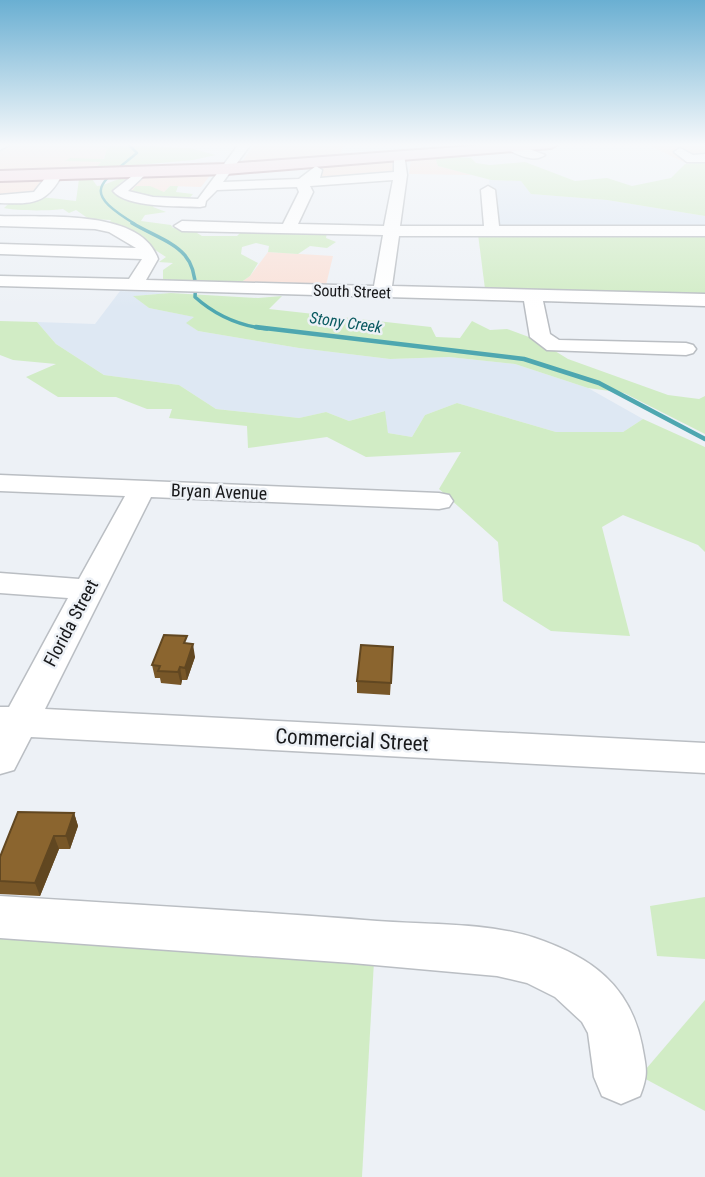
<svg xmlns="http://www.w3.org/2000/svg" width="705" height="1177" font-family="'Roboto Condensed',sans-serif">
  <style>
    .commercial { fill: #fae1d8 }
    .built { fill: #dee8f3 }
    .green { fill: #d1ecc5 }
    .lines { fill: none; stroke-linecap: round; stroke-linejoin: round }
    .stream-far2 { stroke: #4ea7b0; stroke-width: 2.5 }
    .stream-far1 { stroke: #4ea7b0; stroke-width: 3.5 }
    .stream { stroke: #4ea7b0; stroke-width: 4.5 }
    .minor-casing { stroke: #babec3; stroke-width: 3 }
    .major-casing { stroke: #a7838d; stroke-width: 4 }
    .minor { fill: #fff; fill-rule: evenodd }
    .major { fill: #f8d7e0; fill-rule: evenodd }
    .wall { fill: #785728 }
    .shaded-wall { fill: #614721 }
    .building { fill: #8b652f; stroke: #614721; stroke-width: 2 }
    .labels { text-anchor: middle; stroke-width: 5; stroke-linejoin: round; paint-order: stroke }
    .far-street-label { font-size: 16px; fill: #18191b; stroke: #edf1f6 }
    .far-water-label { font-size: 16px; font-style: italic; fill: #0a5a60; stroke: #edf1f6 }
    .street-label { font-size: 18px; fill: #18191b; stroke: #edf1f6 }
    .near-street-label { font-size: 21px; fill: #18191b; stroke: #edf1f6 }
  </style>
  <rect width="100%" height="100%" fill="#edf1f6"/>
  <g class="commercial">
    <path d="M17 144H94L107 149 102 162 92 172 0 173V149Z"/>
    <path d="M300 144H343L340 157 240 165 254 145 298 146Z"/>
    <path d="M646 144H705V162L688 164Z"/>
    <path d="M435 157 438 166 472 175 409 174 411 159Z"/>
    <path d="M394 162 392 175 316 182 324 165Z"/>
    <path d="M212 173 201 187 170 186 164 192 126 191 119 184 128 177Z"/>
    <path d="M53 179 49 189 0 199V180Z"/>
    <path d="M268 252 333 256 326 285 240 283 250 276Z"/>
  </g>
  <g class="built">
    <path d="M489 180 521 181 532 194 607 200 705 216V228H495Z"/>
    <path d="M120 291 171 293 134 296 149 308 195 317 187 323 198 331 299 348 390 359 449 357 515 364 588 388 643 419 623 432H556L457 403 425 415 412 437 388 433 384 411 349 421 326 412 299 418 216 409 179 385 104 375 56 344 37 322 95 324Z"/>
  </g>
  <g class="green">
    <path d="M94 144H160L158 147 190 148 216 155 193 160 138 165 130 170 93 171 101 162 65 161 70 158 104 159 107 149Z"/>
    <path d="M448 156 471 158 476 163 490 165 525 162 575 181 607 178 632 186 671 178 685 164 705 162V216L607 200 531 194 521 181 491 180 438 166 435 157Z"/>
    <path d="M127 178 119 184 126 191H132L136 186H150L164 192 170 186H178L176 192 193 194 187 201 155 203 153 207 166 212 145 215 141 221 171 225 173 228H200L197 233 202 236H237L243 230 327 232 326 238 336 242 327 248 310 246 298 254 268 252 269 246 256 243 242 247 241 254 258 263 250 276 240 283 165 281 163 279V270L173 263 159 262 166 257 146 244H128L129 240 108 225 111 220 89 219 76 210 69 213 63 209C52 211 15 211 4 208 21 191 53 199 76 201L79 179H92L97 186C109 185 112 179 127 178Z"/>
    <path d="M478 234H705V295L485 289Z"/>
    <path d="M171 293 258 298 282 296 269 309 431 327 436 337 460 338 472 321 490 330 507 329 537 340 568 359 668 395 699 399 705 396V434L624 393 588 388 515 364 449 357 390 359 299 348 198 331 186 323 194 317 149 308 133 296Z"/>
    <path d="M0 321 37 322 56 344 104 375 179 385 216 409 299 418 326 412 349 421 385 411 388 433 412 437 425 415 457 403 556 432H623L643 419 705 447V552L698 545 623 515 602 527 630 636 551 631 503 601 498 542 439 489 461 452 366 457 327 437 248 448 247 426 169 418 172 409H147L116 397H58L26 377 56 364 13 360 0 355Z"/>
    <path d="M705 897V959L657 956 650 906Z"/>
    <path d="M0 917 375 943 362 1177H0Z"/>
    <path d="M705 1000V1111L640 1076Z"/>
  </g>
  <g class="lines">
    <path class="stream-far2" d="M128 144 137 153C98 185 81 191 135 224"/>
    <path class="stream-far1" d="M132 223C168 244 199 247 195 297 215 315 240 326 267 329"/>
    <path class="stream" d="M256 327 524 359 599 383 705 439"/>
    <defs>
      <g id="minor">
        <path d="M0 144H11L0 150Z"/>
        <path d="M239 144H251L223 182 299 179 316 166 322 170 320 178 394 172V157L404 154 407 175 400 226H484L481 190 488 186 495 190 499 226H705V236H399L392 286 705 294V306L543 301 550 334 559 340 686 343 693 345 696 349 693 353 686 355 547 350 530 337 524 301 0 286V276L129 279 142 259 0 254V244L136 248 109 232 95 229 0 226V216C44 218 141 208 158 259L146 280 374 286 383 235 182 231 174 226 182 221 283 224 299 192 297 187 217 190 206 201 205 206 200 207C179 206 127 208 113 191L141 169 147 173 128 191 153 197 198 199ZM393 180 384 226 298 224 313 192 310 186Z"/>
        <path d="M508 144H516L545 155C534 163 519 155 508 150Z"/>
        <path d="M680 148 693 155 705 154V162H687L674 152Z"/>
        <path d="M55 171 62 175C46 205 31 204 0 203V195L34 192 50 172Z"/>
        <path d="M0 475 439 493 449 495 453 501 449 507 439 509 151 497 45 709 705 743V773L31 737 14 770 0 774V707H9L68 598 0 593V573L79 579 125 496 0 491Z"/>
        <path d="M0 896C126 904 251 911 377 921 428 925 486 922 535 938 591 957 630 985 642 1045 646 1068 649 1073 640 1096L621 1104 602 1096 594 1077 588 1033 582 1022 555 997 527 983 497 976 352 963 0 938Z"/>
      </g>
      <path id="major" d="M500 144H558L551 148 226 174 0 181V171L226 164Z"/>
    </defs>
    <use href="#minor" class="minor-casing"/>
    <use href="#major" class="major-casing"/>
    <use href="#minor" class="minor"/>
    <use href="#major" class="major"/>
  </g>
  <g class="wall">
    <path d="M188 644 195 657 187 680H182L181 685 161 683 160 678H155L152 665Z"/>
    <path d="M393 647 390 695 357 693V681Z"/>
    <path d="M74 813 78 826 70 849H59L40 896 0 894V857Z"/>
  </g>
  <g class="shaded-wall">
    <path d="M193 644 195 657 187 680 185 668Z"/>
    <path d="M180 667 182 680 181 685 178 672Z"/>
    <path d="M74 813 78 826 70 849 66 836Z"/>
    <path d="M54 836 59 849 40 896 35 883Z"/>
  </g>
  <g class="building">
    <path d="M164 635 187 636 184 643 193 644 185 668 180 667 178 672 158 671 160 666 152 665Z"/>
    <path d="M361 645 393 647 391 683 357 681Z"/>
    <path d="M18 812 74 813 66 836H54L35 883 0 881V857Z"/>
  </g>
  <linearGradient id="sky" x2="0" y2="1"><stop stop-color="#6aafd2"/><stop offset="0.47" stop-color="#f7f9fb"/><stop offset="1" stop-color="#f7f9fb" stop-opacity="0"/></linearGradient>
  <rect width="705" height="308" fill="url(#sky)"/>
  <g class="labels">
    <g class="far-street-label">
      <text transform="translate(352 291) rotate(2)" y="6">South Street</text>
    </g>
    <g class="far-water-label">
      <text transform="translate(346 322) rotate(8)" y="6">Stony Creek</text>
    </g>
    <g class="street-label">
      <text transform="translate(219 492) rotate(2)" y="6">Bryan Avenue</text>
      <text transform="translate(71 623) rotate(-62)" y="6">Florida Street</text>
    </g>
    <g class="near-street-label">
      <text transform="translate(352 740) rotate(3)" y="7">Commercial Street</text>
    </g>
  </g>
</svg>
